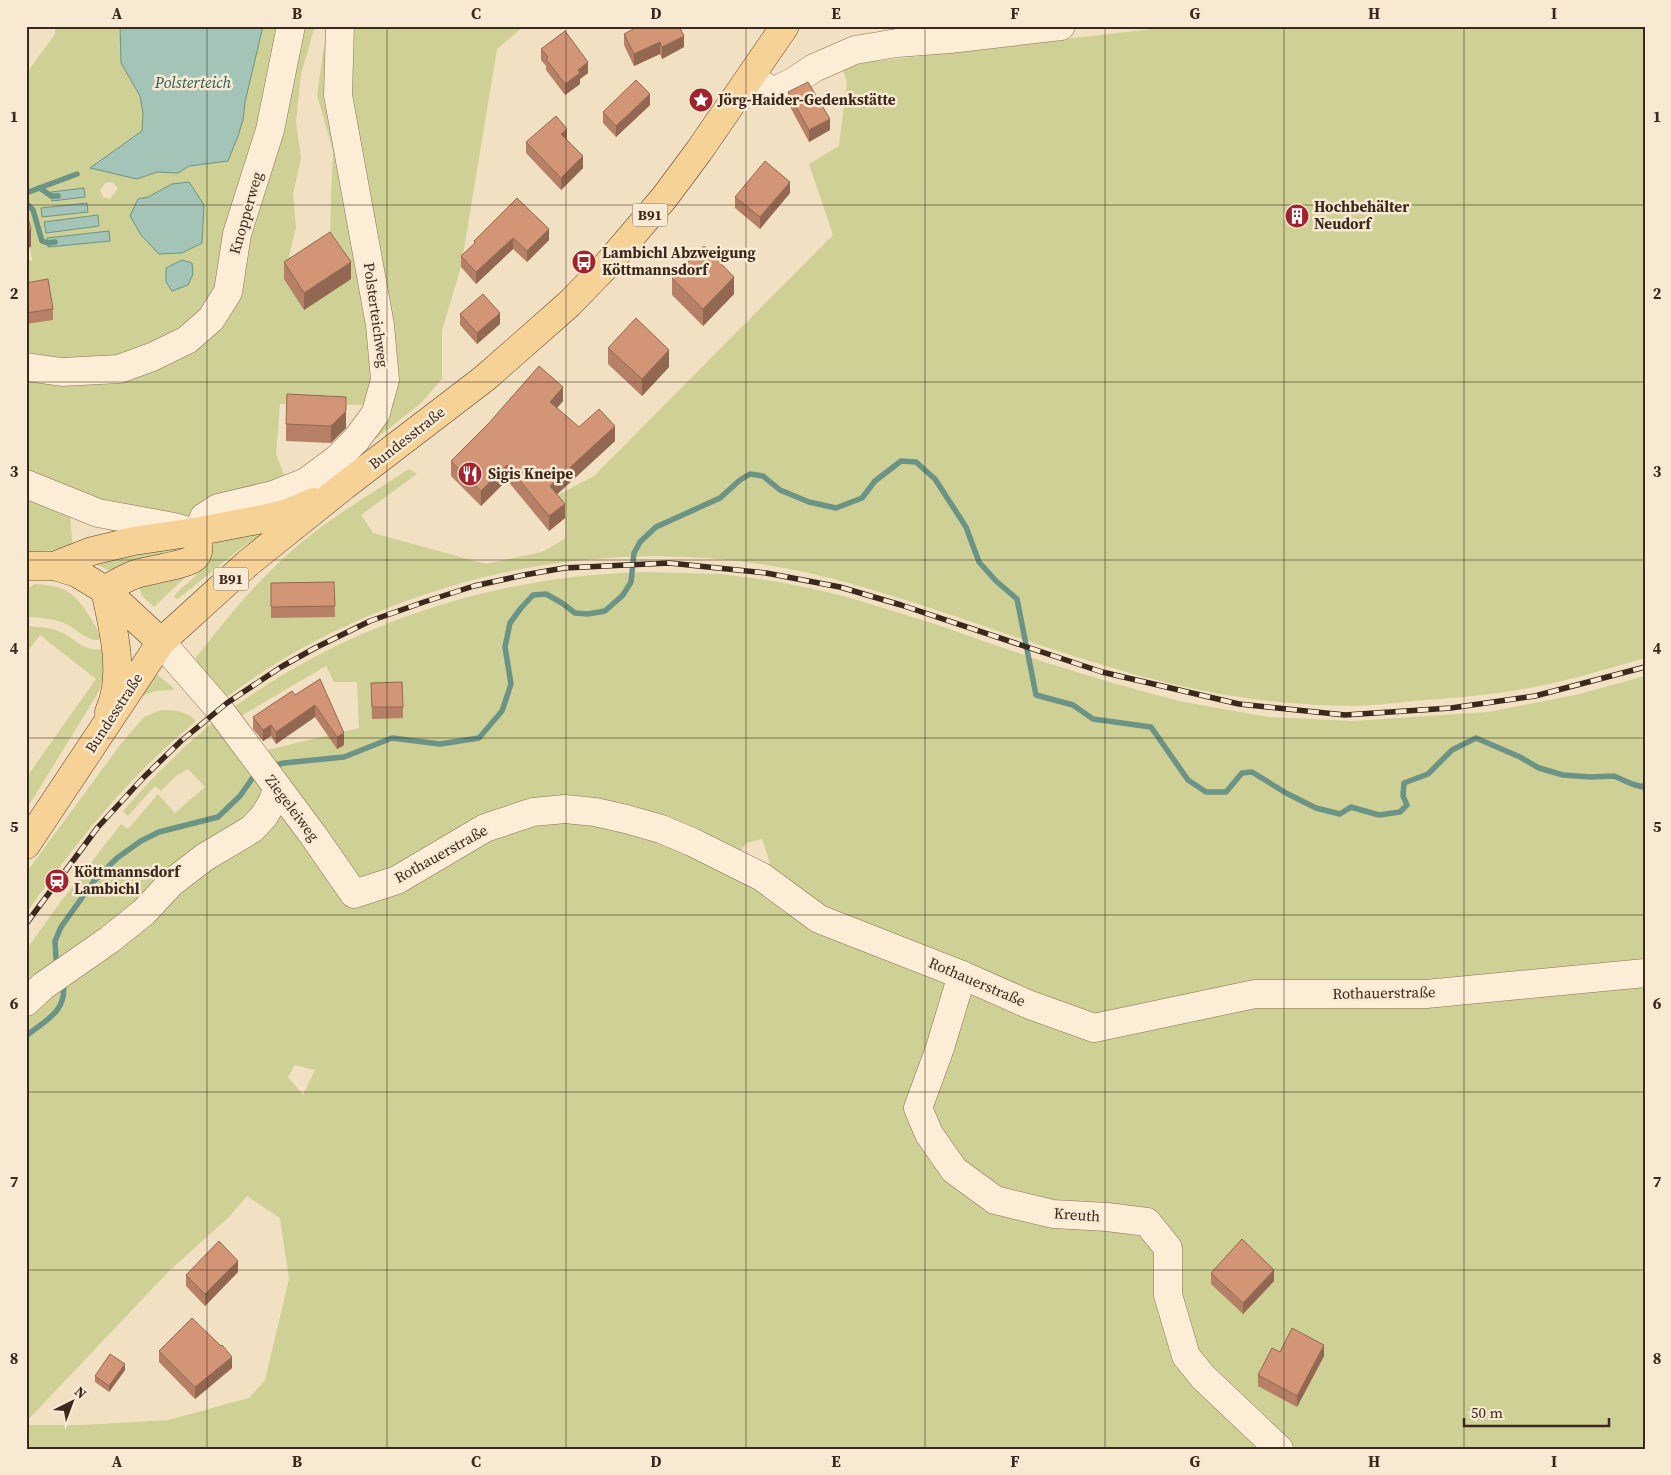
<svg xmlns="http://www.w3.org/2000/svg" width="1671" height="1475" font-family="'Source Serif 4',serif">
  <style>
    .green { fill: #ced095; fill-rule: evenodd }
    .water { fill: #a5c4b8; stroke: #6b9386 }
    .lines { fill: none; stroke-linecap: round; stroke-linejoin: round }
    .stream { stroke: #6b9386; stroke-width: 5.5 }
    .minor-casing { stroke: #8d7057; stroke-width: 29 }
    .major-casing { stroke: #5a3e2c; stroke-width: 29 }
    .minor { stroke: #fbedd6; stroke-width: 28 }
    .major { stroke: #f7d297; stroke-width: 28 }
    .rail-casing { stroke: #3b291d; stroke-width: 5.5 }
    .rail { stroke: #f8ead2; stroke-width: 4; stroke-dasharray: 11; stroke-linecap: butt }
    .wall { fill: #b58065 }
    .shaded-wall { fill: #936852 }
    .building { fill: #d29575; stroke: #936852 }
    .grid { fill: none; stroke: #3b291d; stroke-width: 1; stroke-opacity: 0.55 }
    .labels { text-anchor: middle; stroke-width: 5; stroke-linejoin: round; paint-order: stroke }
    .shield { fill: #f8ead2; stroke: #746353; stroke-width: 1 }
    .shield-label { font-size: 14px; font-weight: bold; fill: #3b291d }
    .poi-label { font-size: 15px; font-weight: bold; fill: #3b291d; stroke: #f8ead2; text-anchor: start }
    .street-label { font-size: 15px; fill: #3b291d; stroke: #f8ead2 }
    .water-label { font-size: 16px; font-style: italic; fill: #2b5c55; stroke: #f8ead2 }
    .neatline { fill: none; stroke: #3b291d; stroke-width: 2 }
    .grid-label { font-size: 16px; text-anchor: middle; font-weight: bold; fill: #3b291d }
  </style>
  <rect width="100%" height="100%" fill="#f1e0c2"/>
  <g class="green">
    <path d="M55 26H120L121 63 140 96 143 113 142 132 91 168 137 179 157 172 178 173 189 166 228 161 238 136 243 120 245 102 263 26H275L289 30 291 26H315L301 74 296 122 301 158 293 194 296 227 284 279 330 248 331 195 333 151 317 95 327 26H524L497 49 461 267 442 330V379L421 403 359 452 378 405 280 404 276 454 290 490 204 517 112 536 107 514 98 513 70 518 73 548 62 550 26 552V261L32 260 26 226V74L55 34ZM112 182 118 188 110 199 103 197 100 190 105 183ZM172 184 141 235 138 199 148 197ZM83 188 52 201 51 192ZM87 203 88 211 42 217 41 208ZM97 215 99 226 45 232V222ZM109 231V241L48 247 47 238Z"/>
    <path d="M1178 26H1645V658C1616 666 1587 675 1558 682 1514 692 1471 697 1425 700 1401 702 1375 706 1351 706 1324 706 1296 704 1269 701 1122 685 987 621 845 582 654 529 454 559 283 659 260 673 238 689 215 705L186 670C218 630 249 589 287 555 324 521 368 496 409 469L417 474 361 515 373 533 486 564 542 552 565 539V518L549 500 594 476 833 235 809 164 839 146 847 81 842 68 869 62Z"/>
    <path d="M268 530 241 548 179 598 176 599 174 597C177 591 183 587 188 583 202 570 214 558 214 537Z"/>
    <path d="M189 546 114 573 90 561Z"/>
    <path d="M195 568 154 607 141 595 140 587Z"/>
    <path d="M642 572 721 574 773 581 810 588 847 597 932 623 1041 661 1116 684 1179 701 1268 717 1352 721 1488 712 1580 694 1645 676V1449H26V1425H84L168 1420 249 1398 265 1380 289 1279 280 1218 247 1196 230 1216 168 1272 26 1422V950L62 900 121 824 128 829 158 794 175 813 205 787 188 769 176 776 161 791 155 786 128 816 123 811C152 778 189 740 224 714 323 641 437 596 558 579 586 575 614 573 642 572ZM326 666 334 682H357L359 728 251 754 229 723ZM659 815 739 854 746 843 762 839 770 863 762 876 599 823 536 822ZM295 1065 315 1070 303 1095 288 1077Z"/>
    <path d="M35 584C46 585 61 586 70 593 84 604 94 623 102 639 92 643 82 634 73 628 58 618 44 618 26 617V589Z"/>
    <path d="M26 626C37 627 49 627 58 631 77 638 82 653 105 649 106 666 104 678 98 693L26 810V778L96 679 40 635 26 654Z"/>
    <path d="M155 673 174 688V690L155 691 140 697Z"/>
    <path d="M161 710C174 710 188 711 196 721 153 757 114 797 79 842 60 865 44 889 26 913V873L120 745 144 717Z"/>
  </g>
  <g class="water">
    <path d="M120 26H263L245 102 243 120 238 136 228 161 189 166 178 173 157 172 137 179 90 168 142 131 143 113 140 96 121 63Z"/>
    <path d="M189 182 204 205 202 243 182 253 159 254 141 235 130 216 138 199 148 197 172 184Z"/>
    <path d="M84 188 85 197 52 201 51 192Z"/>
    <path d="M87 203 88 212 42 217 41 208Z"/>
    <path d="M98 215 99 226 46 233 44 222Z"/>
    <path d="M109 231 110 241 48 247 47 238Z"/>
    <path d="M182 260 192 263 193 274 188 285 172 291 166 282V268Z"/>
  </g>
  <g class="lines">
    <g class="stream">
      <path d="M40 188 51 196H58"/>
      <path d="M26 193 77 174"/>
      <path d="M26 203 33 210 42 241 48 243 55 242"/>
      <path d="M272 766 284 763 344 757 392 738 440 744 479 738 502 711 511 684 505 647 510 623 521 608 533 595 546 594 562 603 575 613 588 614 605 611 623 595 631 582 634 553 640 542 656 527 720 498 740 480 750 474 763 476 780 490 809 502 836 508 862 498 875 481 901 461 916 462 935 479 966 527 979 562 996 581 1017 599 1036 695 1073 705 1093 719 1151 727 1188 780 1206 792H1226L1242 773 1252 772 1286 793 1316 808 1340 814 1351 807 1379 815 1400 812 1407 805 1403 796 1404 783 1428 774 1452 750 1476 738 1520 757 1539 768 1563 775 1590 777 1614 776 1632 784 1643 787 1645 784"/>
      <path d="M58 966 56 958 55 941 61 927 94 881 117 858 141 841 159 832 218 817 240 796 256 773"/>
      <path d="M26 1036C46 1020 68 1011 63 982"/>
    </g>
    <defs>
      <g id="minor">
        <path d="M751 77 773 92 796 80 814 68 855 50 897 43 950 39 1061 26"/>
        <path d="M26 367 62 372 119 369 152 357 187 340 211 319 228 292 237 234 270 130 291 26"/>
        <path d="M26 484 98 513 174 527 191 532"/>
        <path d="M199 531 204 517 218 508 273 495 306 482 337 459 356 440 376 413 378 405 385 380 380 325 338 95 340 26"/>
        <path d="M161 642 219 709 313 835 354 894 397 880 485 828 533 812 565 809 595 812 626 819 661 829 692 842 762 877 819 919 962 975 1030 1005 1094 1028 1255 994H1426L1645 973"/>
        <path d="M962 975 940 1048 918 1108 929 1134 954 1170 995 1200 1053 1214 1107 1217 1147 1222 1168 1248V1295L1186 1356 1203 1377 1279 1449"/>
        <path d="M26 1002 43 986 109 940 144 912 171 883 205 857 252 829 264 816 273 801 277 788"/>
      </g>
      <g id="major">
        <path d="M26 566H54L92 551 134 541 195 532 263 519 288 513 314 502"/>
        <path d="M54 566 77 573 105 590 161 642"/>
        <path d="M105 590C113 628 126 675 109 712"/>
        <path d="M105 590C115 584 125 578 136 574 148 570 188 565 195 557 202 549 197 539 191 532"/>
        <path d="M26 845 161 642 248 563 344 486 485 378 569 304 606 266 664 198 699 151 785 26"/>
      </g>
    </defs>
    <use href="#minor" class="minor-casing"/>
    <use href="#major" class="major-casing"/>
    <use href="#minor" class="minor"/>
    <use href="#major" class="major"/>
    <defs>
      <path id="rail" d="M26 924 98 827 144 777 181 741 227 703 281 667 315 648 370 621 424 602 474 586 524 575 564 568 669 563 766 573 840 587 901 605 1102 672 1239 704 1345 715 1451 708 1535 696 1645 667"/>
    </defs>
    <use href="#rail" class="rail-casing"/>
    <use href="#rail" class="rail"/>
  </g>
  <g class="wall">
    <path d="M624 34 684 47 662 59 660 54 634 66 624 45Z"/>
    <path d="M541 49 588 73 580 79V84L565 95 546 70V66L541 60Z"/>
    <path d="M788 92 830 130 809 142 788 103Z"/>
    <path d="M650 105 616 137 603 123V112Z"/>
    <path d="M567 140 583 168 561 190 526 153V142Z"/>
    <path d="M790 193 760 229 735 208V197Z"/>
    <path d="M549 229V240L527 262 513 249 476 284 461 267V256L474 244V241Z"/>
    <path d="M284 262 351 279 304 310 284 279Z"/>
    <path d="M672 278 734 294 703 326 672 295Z"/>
    <path d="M26 283 53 309V320L26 324Z"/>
    <path d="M460 314 500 324 477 344 460 325Z"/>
    <path d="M608 348 669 367 642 396 608 364Z"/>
    <path d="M563 401 557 408 579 427 615 441 557 494 565 518 549 531 507 480 481 506 451 476V461Z"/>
    <path d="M346 414V428L331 443 286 441V424Z"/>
    <path d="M334 582 335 617 271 618V583Z"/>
    <path d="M320 679 344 745 337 749 315 717 276 744 271 736 263 741 253 729V717L295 695Z"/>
    <path d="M371 683 403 707V718L372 719Z"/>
    <path d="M238 1272 205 1306 186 1286V1275Z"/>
    <path d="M1211 1273 1274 1281 1243 1314 1211 1284Z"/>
    <path d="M159 1351 232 1368 195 1399 159 1362Z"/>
    <path d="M1280 1352 1324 1356 1297 1407 1258 1386V1375Z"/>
    <path d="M125 1370 109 1392 95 1382V1376Z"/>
  </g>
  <g class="shaded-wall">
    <path d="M684 36V47L662 59V47Z"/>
    <path d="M660 42V54L634 66V54Z"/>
    <path d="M588 62V73L580 79V84L565 95V84L578 70Z"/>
    <path d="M650 94V105L616 137V126Z"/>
    <path d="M830 119V130L809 142V130Z"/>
    <path d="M567 129V140L561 134Z"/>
    <path d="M583 156V168L561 190V178Z"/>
    <path d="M790 182V193L760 229V217Z"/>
    <path d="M549 229V240L527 262V251Z"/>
    <path d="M31 230V247L26 248V231Z"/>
    <path d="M513 238V249L476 284V272Z"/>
    <path d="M351 262V279L304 310V293Z"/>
    <path d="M734 277V294L703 326V309Z"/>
    <path d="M500 313V324L477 344V333Z"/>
    <path d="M669 350V367L642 396V379Z"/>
    <path d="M563 387V401L550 416V402Z"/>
    <path d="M346 397V428L331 443V426Z"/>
    <path d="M615 426V441L550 501V486Z"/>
    <path d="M507 465V480L481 506V491Z"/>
    <path d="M565 504V518L549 531V516Z"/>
    <path d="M315 705V717L276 744V732Z"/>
    <path d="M271 725V736L263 741V730Z"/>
    <path d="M344 733V745L337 749V737Z"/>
    <path d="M238 1261V1272L205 1306V1294Z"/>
    <path d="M1274 1270V1281L1243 1314V1303Z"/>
    <path d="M1324 1345V1356L1297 1407V1396Z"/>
    <path d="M232 1357V1368L195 1399V1387Z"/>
    <path d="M125 1364V1370L109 1392V1386Z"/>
  </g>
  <g class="building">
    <path d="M639 26H679L684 36 662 47 660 42 634 54 624 34Z"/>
    <path d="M565 31 588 62 578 70 580 73 565 84 546 59 548 57 541 49Z"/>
    <path d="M636 80 650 94 616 126 603 112Z"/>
    <path d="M808 82 830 119 809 130 788 92Z"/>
    <path d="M556 116 567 129 561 134 583 156 561 178 526 142Z"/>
    <path d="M765 161 790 182 760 217 735 197Z"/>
    <path d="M517 198 549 229 527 251 513 238 476 272 461 256 475 243 474 241Z"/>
    <path d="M26 209 31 230 26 231Z"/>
    <path d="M330 232 351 262 304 293 284 262Z"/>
    <path d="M704 246 734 277 703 309 672 278Z"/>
    <path d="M48 279 53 309 26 313V283Z"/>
    <path d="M483 294 500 313 477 333 460 314Z"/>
    <path d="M636 318 669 350 642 379 608 348Z"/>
    <path d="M539 366 563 387 550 402 579 427 599 409 615 426 550 486 565 504 549 516 507 465 481 491 451 461 489 423Z"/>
    <path d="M287 394 346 397V411L331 426 286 424Z"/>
    <path d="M334 582 335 606 271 607V583Z"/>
    <path d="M320 679 344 733 337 737 315 705 276 732 271 725 263 730 253 717 292 691 295 695Z"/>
    <path d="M402 682 403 707H372L371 683Z"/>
    <path d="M1242 1239 1274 1270 1243 1303 1211 1273Z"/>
    <path d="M219 1241 238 1261 205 1294 186 1275Z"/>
    <path d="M192 1318 221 1346 222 1345 232 1357 195 1387 159 1351Z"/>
    <path d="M1292 1328 1324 1345 1297 1396 1258 1375 1272 1348 1280 1352Z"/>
    <path d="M110 1354 125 1364 109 1386 95 1376Z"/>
  </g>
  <path class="grid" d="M207 26V1449M387 26V1449M566 26V1449M746 26V1449M925 26V1449M1105 26V1449M1284 26V1449M1464 26V1449M26 205H1645M26 382H1645M26 560H1645M26 738H1645M26 915H1645M26 1092H1645M26 1270H1645"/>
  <defs>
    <symbol id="sight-disc" viewBox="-11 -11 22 22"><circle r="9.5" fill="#a0232d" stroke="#f8ead2"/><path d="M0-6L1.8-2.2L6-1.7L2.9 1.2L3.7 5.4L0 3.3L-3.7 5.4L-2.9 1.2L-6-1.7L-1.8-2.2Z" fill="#fff"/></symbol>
    <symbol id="building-disc" viewBox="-11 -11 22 22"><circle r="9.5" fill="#a0232d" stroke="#f8ead2"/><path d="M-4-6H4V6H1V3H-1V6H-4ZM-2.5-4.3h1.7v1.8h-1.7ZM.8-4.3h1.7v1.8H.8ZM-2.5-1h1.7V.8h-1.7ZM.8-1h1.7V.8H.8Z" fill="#fff"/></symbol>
    <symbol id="bus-disc" viewBox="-11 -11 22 22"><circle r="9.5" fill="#a0232d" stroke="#f8ead2"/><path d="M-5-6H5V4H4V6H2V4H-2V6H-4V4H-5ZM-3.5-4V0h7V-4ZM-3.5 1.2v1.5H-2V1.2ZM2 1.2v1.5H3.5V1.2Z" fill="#fff"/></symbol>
    <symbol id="restaurant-disc" viewBox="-11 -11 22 22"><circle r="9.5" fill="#a0232d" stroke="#f8ead2"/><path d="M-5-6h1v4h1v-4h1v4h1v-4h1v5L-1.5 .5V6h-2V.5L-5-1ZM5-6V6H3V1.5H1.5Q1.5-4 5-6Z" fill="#fff"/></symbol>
    <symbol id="station-disc" viewBox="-11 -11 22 22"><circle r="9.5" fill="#a0232d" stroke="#f8ead2"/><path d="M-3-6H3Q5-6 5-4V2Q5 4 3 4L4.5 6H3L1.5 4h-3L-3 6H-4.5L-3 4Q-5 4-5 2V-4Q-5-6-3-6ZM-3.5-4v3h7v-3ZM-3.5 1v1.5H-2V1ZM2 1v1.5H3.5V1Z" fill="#fff"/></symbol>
  </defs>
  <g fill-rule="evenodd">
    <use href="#sight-disc" x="687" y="86" width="28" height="28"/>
    <use href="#building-disc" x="1283" y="202" width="28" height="28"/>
    <use href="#bus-disc" x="570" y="248" width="28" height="28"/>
    <use href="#restaurant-disc" x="456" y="460" width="28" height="28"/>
    <use href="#station-disc" x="43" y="867" width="28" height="28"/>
  </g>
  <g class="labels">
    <g class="shield">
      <rect x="632.5" y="203.5" width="35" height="23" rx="4"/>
      <rect x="213.5" y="567.5" width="35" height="23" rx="4"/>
    </g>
    <g class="shield-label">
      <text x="650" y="220">B91</text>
      <text x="231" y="584">B91</text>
    </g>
    <g class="poi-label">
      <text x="718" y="105">Jörg-Haider-Gedenkstätte</text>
      <text x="1314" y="212">Hochbehälter<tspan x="1314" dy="17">Neudorf</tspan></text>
      <text x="602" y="258">Lambichl Abzweigung<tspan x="602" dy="17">Köttmannsdorf</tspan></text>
      <text x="488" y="479">Sigis Kneipe</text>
      <text x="74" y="877">Köttmannsdorf<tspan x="74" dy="17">Lambichl</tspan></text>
    </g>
    <g class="street-label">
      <text transform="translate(246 213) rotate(-74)" y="5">Knopperweg</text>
      <text transform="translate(376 315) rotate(82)" y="5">Polsterteichweg</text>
      <text transform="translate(407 438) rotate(-38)" y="5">Bundesstraße</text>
      <text transform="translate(114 713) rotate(-57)" y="5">Bundesstraße</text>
      <text transform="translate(292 808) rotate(53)" y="5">Ziegeleiweg</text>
      <text transform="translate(441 854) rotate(-29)" y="5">Rothauerstraße</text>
      <text transform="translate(977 982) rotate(23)" y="5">Rothauerstraße</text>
      <text transform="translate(1384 993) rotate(-1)" y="5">Rothauerstraße</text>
      <text transform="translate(1077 1215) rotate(4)" y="5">Kreuth</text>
    </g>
    <g class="water-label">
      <text x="193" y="88">Polsterteich</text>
    </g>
  </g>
  <rect width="1671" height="1475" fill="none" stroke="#f8ead2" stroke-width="55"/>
  <g transform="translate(72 1402) rotate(42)" stroke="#f8ead2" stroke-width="4" paint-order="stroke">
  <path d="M0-4L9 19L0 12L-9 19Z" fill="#3b291d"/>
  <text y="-8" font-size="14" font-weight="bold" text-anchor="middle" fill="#3b291d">N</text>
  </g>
  <path d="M1464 1418v8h145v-8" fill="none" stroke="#3b291d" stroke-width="2.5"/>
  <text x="1471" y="1418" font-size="15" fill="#3b291d" stroke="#f8ead2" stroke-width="4" paint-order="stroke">50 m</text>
  <rect x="28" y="28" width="1616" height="1420" class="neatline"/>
  <g class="grid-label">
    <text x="117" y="19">A</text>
    <text x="297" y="19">B</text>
    <text x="476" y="19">C</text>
    <text x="656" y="19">D</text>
    <text x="836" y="19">E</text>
    <text x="1015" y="19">F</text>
    <text x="1195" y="19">G</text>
    <text x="1374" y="19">H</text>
    <text x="1554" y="19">I</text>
    <text x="14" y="122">1</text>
    <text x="1657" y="122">1</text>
    <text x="14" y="299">2</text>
    <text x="1657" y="299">2</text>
    <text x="14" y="477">3</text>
    <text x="1657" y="477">3</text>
    <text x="14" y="654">4</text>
    <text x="1657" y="654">4</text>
    <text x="14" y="832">5</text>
    <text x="1657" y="832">5</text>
    <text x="14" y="1009">6</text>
    <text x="1657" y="1009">6</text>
    <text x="14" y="1187">7</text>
    <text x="1657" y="1187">7</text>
    <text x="14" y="1364">8</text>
    <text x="1657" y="1364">8</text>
    <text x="117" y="1467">A</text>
    <text x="297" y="1467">B</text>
    <text x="476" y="1467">C</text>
    <text x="656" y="1467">D</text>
    <text x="836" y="1467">E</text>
    <text x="1015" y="1467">F</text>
    <text x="1195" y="1467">G</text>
    <text x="1374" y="1467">H</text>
    <text x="1554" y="1467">I</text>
  </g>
</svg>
